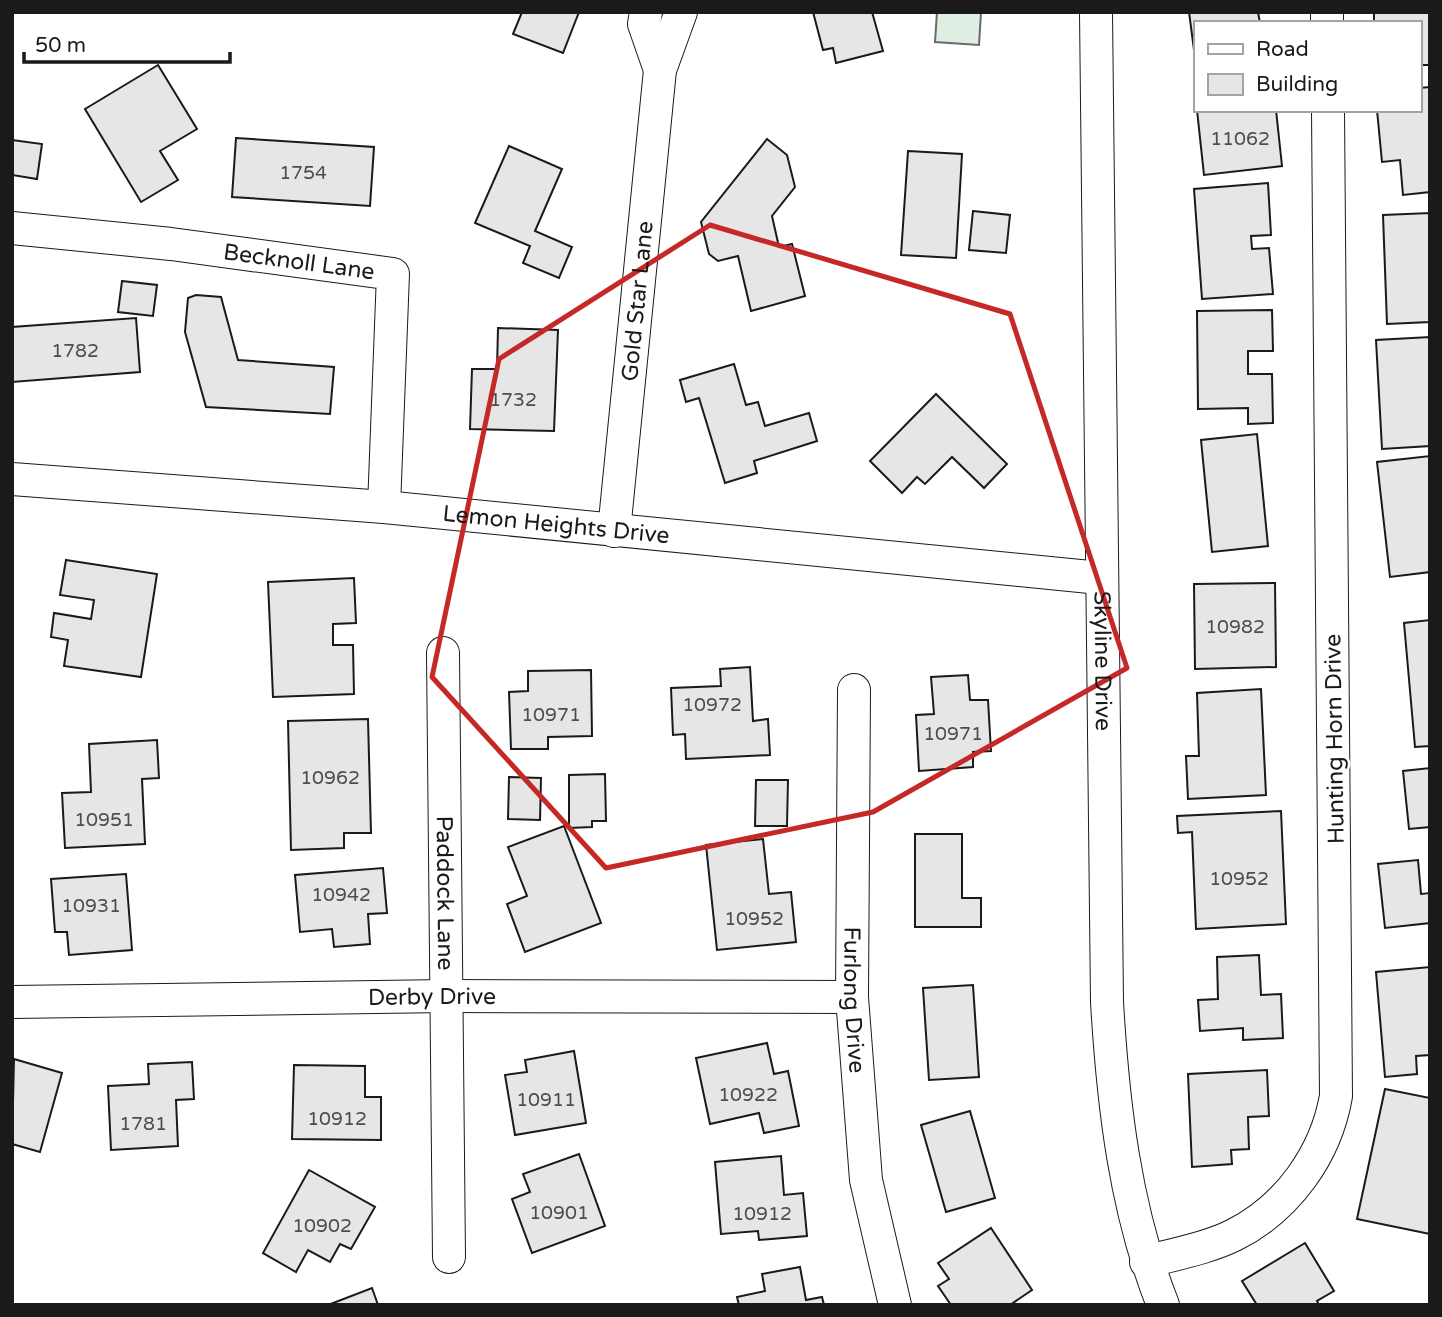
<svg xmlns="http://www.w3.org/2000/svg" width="1442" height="1317" font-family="'Varela Round',sans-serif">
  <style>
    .green { fill: #e0efe3; stroke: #6a6a6a; stroke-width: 2 }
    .building { fill: #e6e6e6; stroke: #1a1a1a; stroke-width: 2 }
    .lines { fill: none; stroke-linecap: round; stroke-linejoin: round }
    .minor-casing { stroke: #1a1a1a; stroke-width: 34 }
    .minor { stroke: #fff; stroke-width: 32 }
    .marked { fill: none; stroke: #c62828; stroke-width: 5; stroke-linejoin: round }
    .labels { text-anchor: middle; stroke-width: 5; stroke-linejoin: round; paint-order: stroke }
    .number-label { font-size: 19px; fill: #4d4d4d }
    .street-label { font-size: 23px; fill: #1a1a1a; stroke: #fff }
  </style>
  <rect width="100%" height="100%" fill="#fff"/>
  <path class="green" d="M937 12H981L979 45 935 42Z"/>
  <g class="building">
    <path d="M522 12H579L563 53 513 34Z"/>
    <path d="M813 12H872L883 51 836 63 833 48 823 50Z"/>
    <path d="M1189 12H1258L1260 23H1195L1194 50Z"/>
    <path d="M1374 12H1430V65H1419V23H1374Z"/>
    <path d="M158 65 197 129 160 151 178 180 141 202 85 109Z"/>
    <path d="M1430 87V192L1403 195 1400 160 1382 162 1377 110H1419V88Z"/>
    <path d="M1197 110H1276L1282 166 1204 175Z"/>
    <path d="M236 138 374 147 370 206 232 197Z"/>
    <path d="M767 139 787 155 795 187 772 216 779 247 792 244 805 296 751 311 738 256 718 261 709 254 701 222Z"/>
    <path d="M12 140 42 144 37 179 12 175Z"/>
    <path d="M509 146 562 169 535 231 572 247 559 278 523 263 530 246 475 223Z"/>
    <path d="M908 151 962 154 956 258 901 255Z"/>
    <path d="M1268 183 1271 235 1251 236 1252 249 1269 248 1273 294 1202 299 1194 189Z"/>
    <path d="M973 211 1010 215 1006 253 969 250Z"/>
    <path d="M1430 213V322L1387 324 1383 215Z"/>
    <path d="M122 281 157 285 153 316 118 312Z"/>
    <path d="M196 295 221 297 238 360 334 367 330 414 206 407 185 332 188 298Z"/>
    <path d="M1272 310 1273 351H1248V374H1272L1273 423 1248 424V408L1198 409 1197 311Z"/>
    <path d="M136 318 140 372 12 382V327Z"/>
    <path d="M498 328 558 330 554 431 470 429 472 369H497Z"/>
    <path d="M1430 337V446L1382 449 1376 340Z"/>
    <path d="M734 364 746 405 758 402 765 426 809 413 817 441 754 461 757 473 725 483 699 398 686 402 680 380Z"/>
    <path d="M936 394 1007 464 984 488 952 457 925 484 917 477 902 493 870 461Z"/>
    <path d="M1257 434 1268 546 1212 552 1201 440Z"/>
    <path d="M1430 456V572L1390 577 1377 462Z"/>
    <path d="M66 560 157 574 141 677 64 666 68 640 51 637 54 613 91 619 94 600 60 595Z"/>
    <path d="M354 578 356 623 333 624V645H353L354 694 273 697 268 582Z"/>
    <path d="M1275 583 1276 667 1195 669 1194 584Z"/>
    <path d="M1430 620V746L1415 747 1404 623Z"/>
    <path d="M750 667 753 721 768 719 770 755 686 759 685 734 673 735 671 688 721 686 720 669Z"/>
    <path d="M591 670 592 736 548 737V749H511L509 692 528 691V671Z"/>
    <path d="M968 675 970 700H988L991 751 973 752V767L919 771 916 715 934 714 931 677Z"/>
    <path d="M1261 689 1266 795 1188 799 1186 756H1199L1197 693Z"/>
    <path d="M368 719 371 833H344V848L291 850 288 721Z"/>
    <path d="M157 740 159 778 142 779 145 844 65 848 62 793 91 792 89 744Z"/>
    <path d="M1430 768V827L1409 829 1403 771Z"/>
    <path d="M605 774 606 821H592V827L569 828V775Z"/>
    <path d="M509 777 541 778 540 820 508 819Z"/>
    <path d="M756 780H788L787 826H755Z"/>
    <path d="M1281 811 1286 924 1196 929 1192 832 1178 833 1177 816Z"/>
    <path d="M564 826 601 923 525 952 507 904 527 896 508 847Z"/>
    <path d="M915 834H962V898H981V927H915Z"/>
    <path d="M763 839 769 894 791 892 796 942 717 950 706 845Z"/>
    <path d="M1418 860 1421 894 1430 893V923L1385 928 1378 864Z"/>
    <path d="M383 868 387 913 368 914 370 944 334 947 332 929 300 932 295 875Z"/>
    <path d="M126 874 132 950 69 955 67 932H55L51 879Z"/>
    <path d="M1259 955 1261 995 1281 994 1283 1038 1243 1040V1028L1200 1031 1198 1000 1218 999 1217 957Z"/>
    <path d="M1430 967V1055L1416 1056 1417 1074 1385 1077 1376 972Z"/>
    <path d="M973 985 979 1077 929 1080 923 988Z"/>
    <path d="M767 1043 774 1074 788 1071 799 1126 764 1133 759 1113 710 1124 696 1058Z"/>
    <path d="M574 1051 586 1123 515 1135 505 1075 527 1072 525 1060Z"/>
    <path d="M14 1059 62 1073 40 1152 12 1144Z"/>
    <path d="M192 1062 194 1099 176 1100 178 1146 111 1150 108 1086 149 1084 148 1064Z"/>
    <path d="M294 1065 365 1066V1097H381V1140L292 1139Z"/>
    <path d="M1267 1070 1269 1116 1248 1117 1249 1149 1231 1150 1232 1164 1192 1167 1188 1074Z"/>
    <path d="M1385 1089 1430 1098V1234L1357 1219Z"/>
    <path d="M970 1111 995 1198 946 1212 921 1125Z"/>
    <path d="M579 1154 605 1226 532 1253 512 1199 530 1192 523 1174Z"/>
    <path d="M781 1156 784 1195 803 1193 807 1236 759 1240 758 1231 721 1234 715 1162Z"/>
    <path d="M309 1170 375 1207 351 1249 340 1244 330 1262 308 1250 296 1272 263 1253Z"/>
    <path d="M991 1228 1032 1290 1010 1305H951L938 1286 949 1279 938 1263Z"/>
    <path d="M1305 1243 1334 1291 1317 1301 1319 1305H1257L1242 1281Z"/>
    <path d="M800 1267 806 1300 822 1297 824 1305H739L737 1297 765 1291 762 1274Z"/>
    <path d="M372 1288 378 1305H328Z"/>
  </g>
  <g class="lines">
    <defs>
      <g id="minor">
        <path d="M646 12 644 24 660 70"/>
        <path id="s1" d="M1096 12 1107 1002C1113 1104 1125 1209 1163 1305"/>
        <path d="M1327 12V23"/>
        <path id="s2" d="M12 228 171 244 393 274 384 507"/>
        <path id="s3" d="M12 479 384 507 1100 578"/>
        <path id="s4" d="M614 531 660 70 681 12"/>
        <path id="s5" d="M443 653 449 1257"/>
        <path id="s6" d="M854 690 852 997 866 1180 895 1305"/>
        <path id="s7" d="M12 1002 446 996 852 997"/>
        <path d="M1146 1262C1175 1254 1208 1248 1234 1235 1288 1208 1326 1154 1336 1096L1328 110"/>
      </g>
    </defs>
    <use href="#minor" class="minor-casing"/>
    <use href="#minor" class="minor"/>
  </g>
  <path class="marked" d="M710 225 1010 314 1127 668 873 812 606 868 432 677 499 359Z"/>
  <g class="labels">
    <g class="number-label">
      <text x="1240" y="145">11062</text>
      <text x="303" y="179">1754</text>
      <text x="75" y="357">1782</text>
      <text x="513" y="406">1732</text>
      <text x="1235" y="633">10982</text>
      <text x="712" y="711">10972</text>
      <text x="551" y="721">10971</text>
      <text x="953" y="740">10971</text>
      <text x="330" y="784">10962</text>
      <text x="104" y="826">10951</text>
      <text x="1239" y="885">10952</text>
      <text x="341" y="901">10942</text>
      <text x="91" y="912">10931</text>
      <text x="754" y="925">10952</text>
      <text x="748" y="1101">10922</text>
      <text x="546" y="1106">10911</text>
      <text x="337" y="1125">10912</text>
      <text x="143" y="1130">1781</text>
      <text x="559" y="1219">10901</text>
      <text x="762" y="1220">10912</text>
      <text x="322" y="1232">10902</text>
    </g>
    <g class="street-label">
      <text dy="8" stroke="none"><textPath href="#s2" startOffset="289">Becknoll Lane</textPath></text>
      <text dy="8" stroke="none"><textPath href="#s4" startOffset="231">Gold Star Lane</textPath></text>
      <text dy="8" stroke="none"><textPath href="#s3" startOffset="546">Lemon Heights Drive</textPath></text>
      <text dy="8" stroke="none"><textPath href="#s1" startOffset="649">Skyline Drive</textPath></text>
      <text transform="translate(1334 739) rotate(-91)" y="8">Hunting Horn Drive</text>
      <text dy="8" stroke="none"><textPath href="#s5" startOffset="240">Paddock Lane</textPath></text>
      <text dy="8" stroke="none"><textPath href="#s7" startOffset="420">Derby Drive</textPath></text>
      <text dy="8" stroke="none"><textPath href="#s6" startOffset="310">Furlong Drive</textPath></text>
    </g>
  </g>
  <rect width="1442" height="1317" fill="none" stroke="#1a1a1a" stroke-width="28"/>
  <rect x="1194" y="21" width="228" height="91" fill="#ffffff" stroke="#a3a3a3" stroke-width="2"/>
  <rect x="1208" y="44" width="35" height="10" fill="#ffffff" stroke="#a3a3a3" stroke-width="2"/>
  <text x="1256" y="56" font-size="21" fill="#1a1a1a">Road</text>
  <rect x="1208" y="74" width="35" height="21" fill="#e6e6e6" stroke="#a3a3a3" stroke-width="2"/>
  <text x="1256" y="91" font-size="21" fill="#1a1a1a">Building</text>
  <path d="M24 52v10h206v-10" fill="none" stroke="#1a1a1a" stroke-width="3.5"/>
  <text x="35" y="52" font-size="21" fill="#1a1a1a" stroke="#ffffff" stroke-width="5" paint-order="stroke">50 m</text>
</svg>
